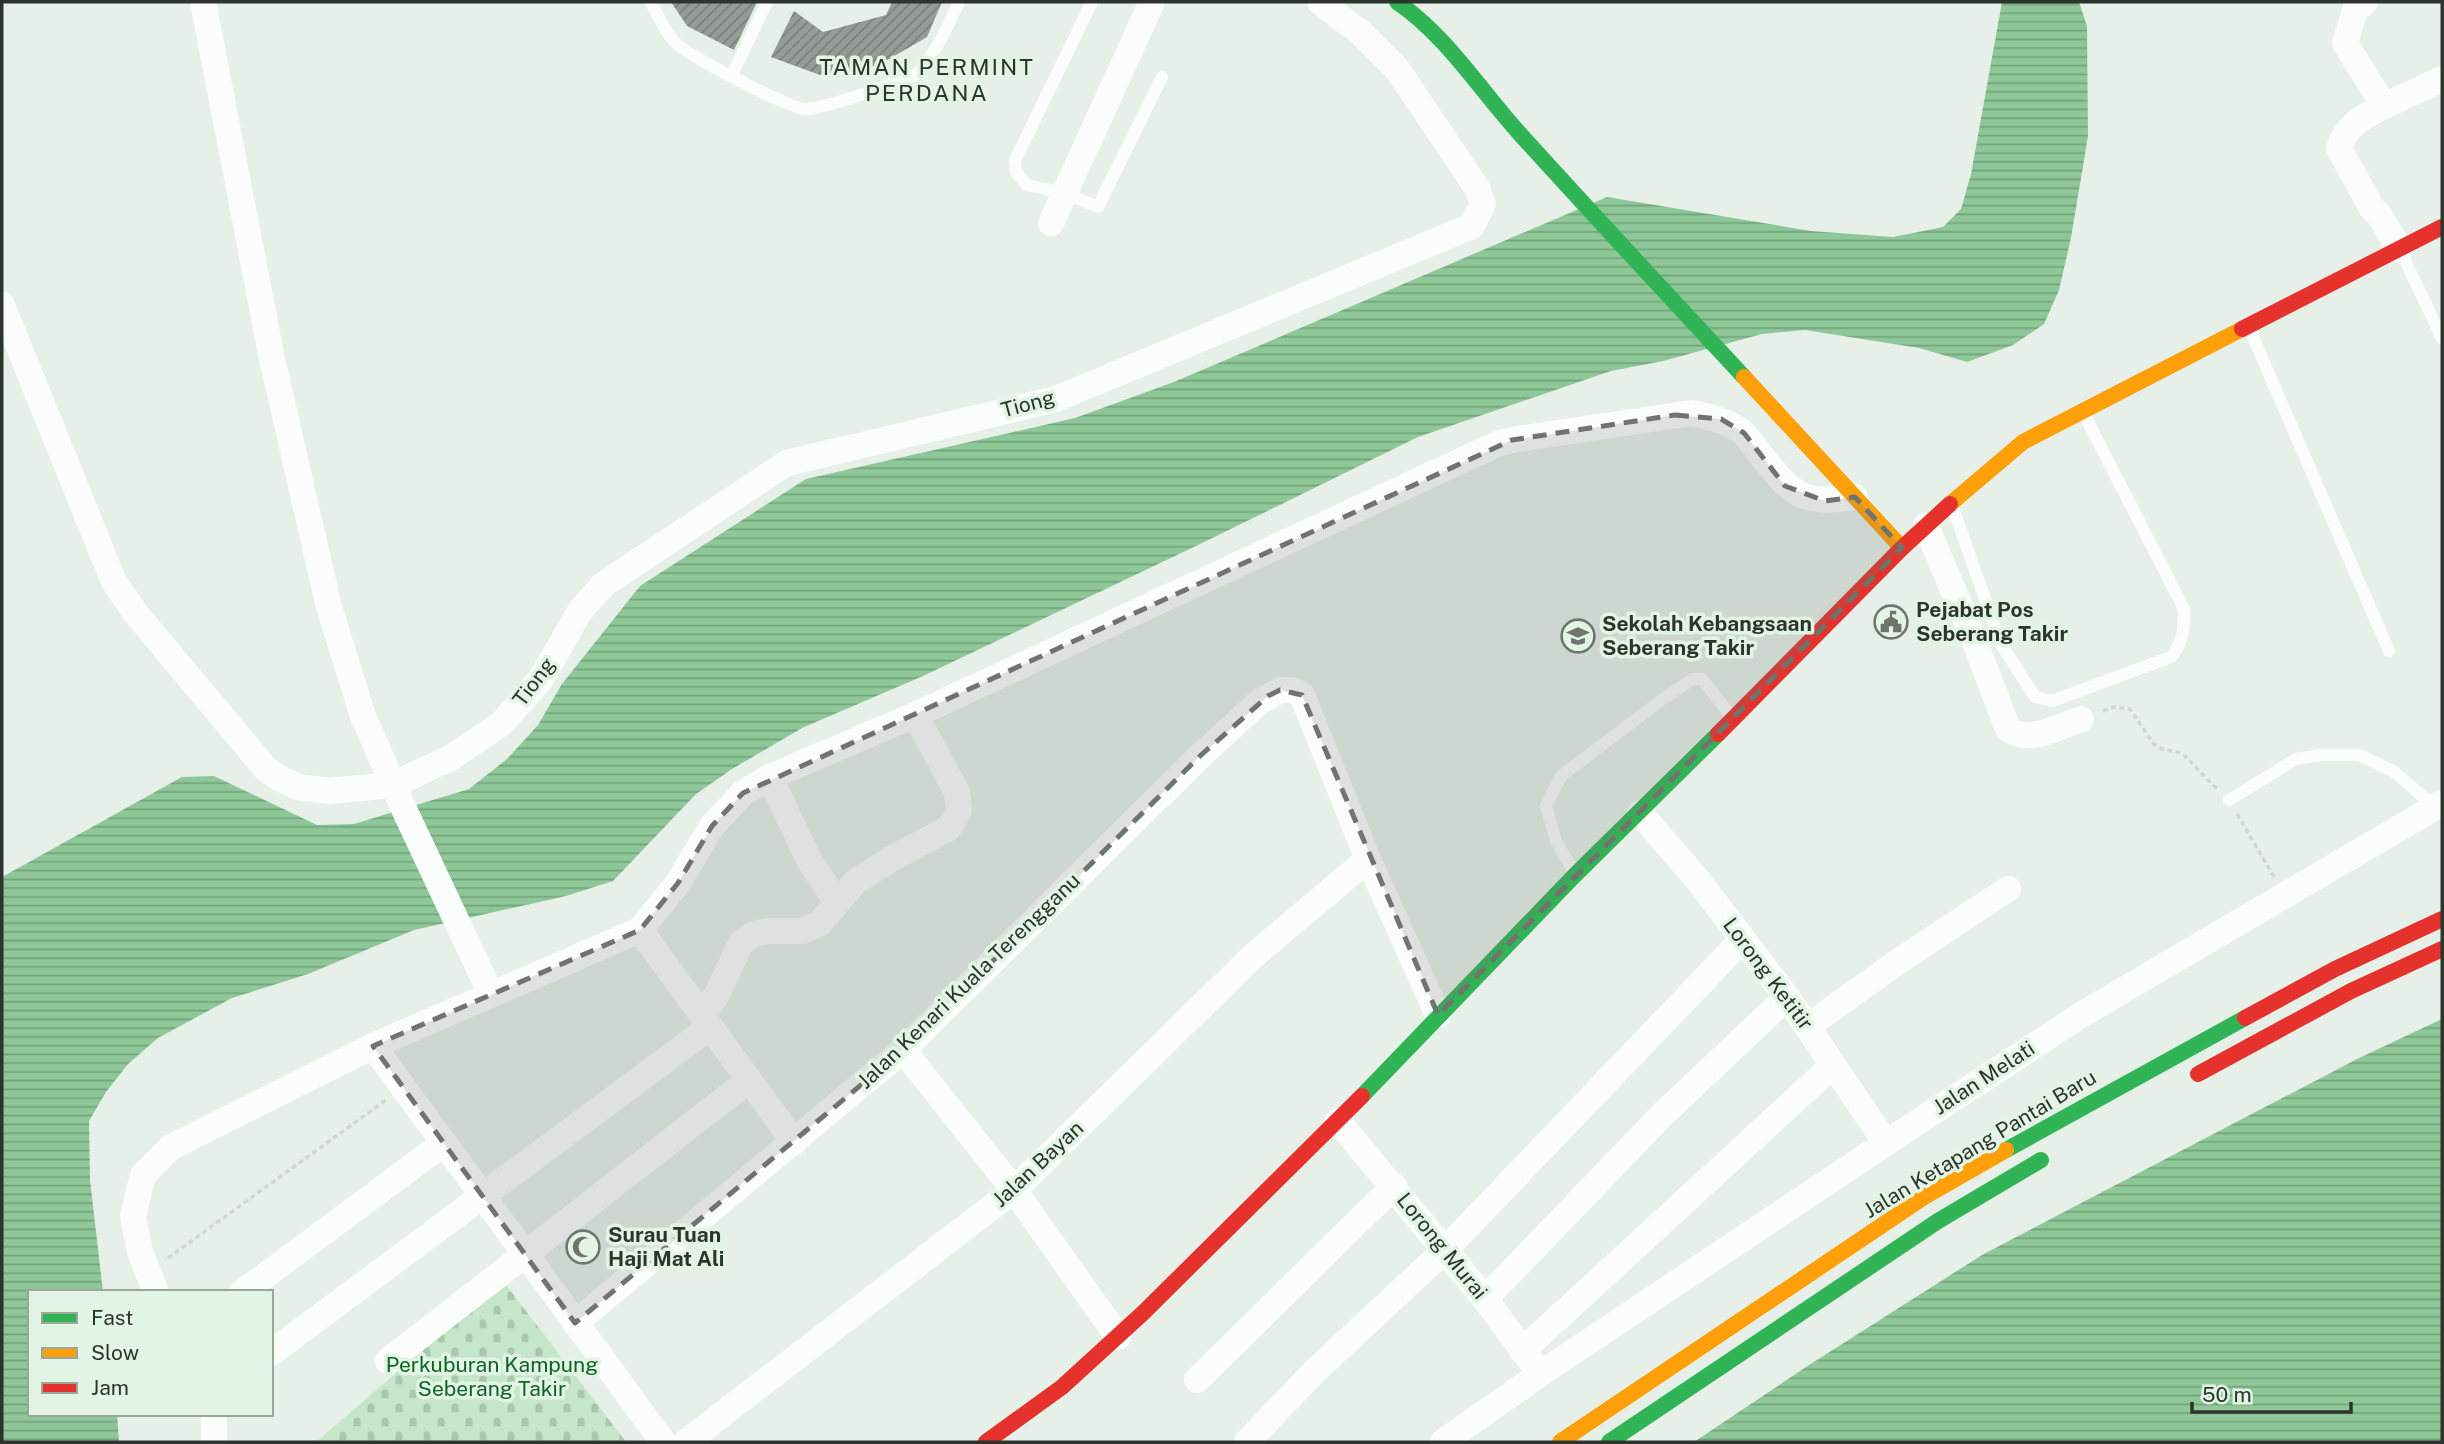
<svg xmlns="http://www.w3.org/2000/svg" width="2444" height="1444" font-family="'Public Sans',sans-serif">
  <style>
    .cemetery { fill: url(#cemetery-stones) }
    .water { fill: url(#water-rules) }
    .building { fill: url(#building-hatch) }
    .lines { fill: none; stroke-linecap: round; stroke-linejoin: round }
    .path { stroke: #d3d6d4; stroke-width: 3.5; stroke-dasharray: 5 3.5; stroke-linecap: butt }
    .lane { stroke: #fbfdfc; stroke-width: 12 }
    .street { stroke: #fbfdfc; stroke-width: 26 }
    .fast { stroke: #30b455; stroke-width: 16 }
    .slow { stroke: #ff9f0a; stroke-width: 16 }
    .jam { stroke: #e5322d; stroke-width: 16 }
    .marked { fill: #6e756e; fill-opacity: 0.2; stroke: #6e756e; stroke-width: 5; stroke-dasharray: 14 9; stroke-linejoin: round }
    .labels { text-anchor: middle; stroke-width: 7; stroke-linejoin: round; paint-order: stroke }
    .street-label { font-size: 21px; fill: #2d332d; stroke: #e2f4e4 }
    .poi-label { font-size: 21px; font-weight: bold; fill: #2d332d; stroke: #e2f4e4; text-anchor: start }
    .park-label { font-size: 21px; fill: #0e6326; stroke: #e2f4e4 }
    .neighbourhood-label { font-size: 23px; letter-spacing: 2px; fill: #2d332d; stroke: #e2f4e4 }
  </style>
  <defs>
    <pattern id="cemetery-stones" width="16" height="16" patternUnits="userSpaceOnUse" patternTransform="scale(1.75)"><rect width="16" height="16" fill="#c5e6c9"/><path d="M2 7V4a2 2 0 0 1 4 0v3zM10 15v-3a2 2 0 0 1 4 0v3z" fill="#aac6ad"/></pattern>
    <pattern id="water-rules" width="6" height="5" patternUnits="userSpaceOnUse" patternTransform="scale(1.75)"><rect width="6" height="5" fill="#8fc898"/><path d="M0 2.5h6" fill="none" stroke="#75a37c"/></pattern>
    <pattern id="building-hatch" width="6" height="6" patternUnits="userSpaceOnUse" patternTransform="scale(1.75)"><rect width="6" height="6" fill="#959c96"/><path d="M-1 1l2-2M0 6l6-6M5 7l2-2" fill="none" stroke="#7a807b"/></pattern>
  </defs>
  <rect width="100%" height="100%" fill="#e6f0e8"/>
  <path class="cemetery" d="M503 1281 626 1442H316Z"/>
  <g class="water">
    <path d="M2002 2H2079L2087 26 2088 136 2071 238 2059 290 2044 324 2013 345 1967 362 1919 348 1805 330 1762 334 1663 361 1611 371 1418 437 1198 545 923 676 802 728 732 769 696 794 613 881 566 896 414 930 308 974 232 998 158 1038 128 1064 106 1092 89 1121 90 1180 103 1292H30V1414H117L119 1442H2V877L182 777 214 776 317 825 354 824 469 789 507 759 538 725 562 684 640 586 806 479 1075 418 1174 382 1607 197 1811 231 1893 237 1943 227 1961 209 1971 174Z"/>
    <path d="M2442 1019V1442H1694L1806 1367 1982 1255 2359 1058Z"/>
  </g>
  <g class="building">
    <path d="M671 2H757L734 50 687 26Z"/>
    <path d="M892 2H942L927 37 879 65 820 75 771 57 794 11 823 32 886 15Z"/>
  </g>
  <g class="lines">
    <g class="path">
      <path d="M2103 711 2115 707 2130 709 2153 743 2162 749 2182 753 2217 789"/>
      <path d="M2237 814 2274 877"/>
      <path d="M168 1258 386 1100"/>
    </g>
    <g class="lane">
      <path d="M651 2C658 16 665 32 676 43 688 56 788 107 804 109 821 110 898 83 917 74 936 53 947 28 959 2"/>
      <path d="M1092 2 1015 160 1016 172 1027 185 1065 193 1098 207 1162 77"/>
      <path d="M732 75 767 2"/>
      <path d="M2400 250 2442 338"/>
      <path d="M2250 330 2389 651"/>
      <path d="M1953 508 2001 644 2035 697 2052 701 2171 657C2184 642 2184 629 2184 609L2084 414"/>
      <path d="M2229 800 2296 759 2320 755H2360L2393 771 2435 807"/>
      <path d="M1574 872 1556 841 1546 806 1561 776 1663 699 1693 679H1702L1731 716"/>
    </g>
    <g class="street">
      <path d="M203 2 272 359 329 607 363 716 402 805 491 994"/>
      <path d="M2365 2 2355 10 2345 43 2384 106C2363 117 2347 124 2339 148L2371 207 2379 215 2400 250"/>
      <path d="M2384 106 2442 79"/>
      <path d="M1051 223 1152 2"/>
      <path d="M2 305 114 582 137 615 266 769 279 778 298 787 329 791 393 785 452 757 501 724 541 679 580 611 604 584 787 463 1056 399 1472 226 1483 204 1477 188 1397 69 1360 32 1320 2"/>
      <path d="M1926 526 1971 632 2008 729C2029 745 2060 726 2081 719"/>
      <path d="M770 777 808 858 837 903"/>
      <path d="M1640 813 1697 879 1787 997 1886 1143"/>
      <path d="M640 930 794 1142"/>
      <path d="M703 1016 718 992 741 943 754 934 768 931H803L820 923 855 882 891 859 949 828 959 811 957 792 915 715"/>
      <path d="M1808 1026 1896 963 2008 889"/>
      <path d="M373 1046 663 1442"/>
      <path d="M903 1050 1014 1190 1118 1337"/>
      <path d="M1338 1121 1485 1299 1533 1364"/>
      <path d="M156 1292 140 1252 133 1216 143 1175 170 1148 373 1046 640 930 678 883 712 826 743 793 770 777 915 715 1497 444 1512 440 1692 413C1710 417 1727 421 1742 432 1750 439 1757 450 1763 458 1795 498 1804 504 1855 497"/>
      <path d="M243 1292 444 1143"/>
      <path d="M1485 1299 1662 1115 1787 997"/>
      <path d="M575 1323 903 1050 1200 756 1258 703 1280 690H1292L1302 695 1368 859 1438 1015"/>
      <path d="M1522 1351 1832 1066"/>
      <path d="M271 1353 710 1027"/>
      <path d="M388 1361 749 1080"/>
      <path d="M1197 1380 1394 1186"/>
      <path d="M214 1442V1414"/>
      <path d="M686 1442 1014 1190 1252 957 1368 859"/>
      <path d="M1247 1442 1316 1370 1445 1250 1742 940"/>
      <path d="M1443 1442 1540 1374 1886 1143 2081 1015 2442 803"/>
    </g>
    <g class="fast">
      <path d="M1397 2C1446 35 1480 90 1520 134 1594 216 1669 296 1744 377"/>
      <path d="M1362 1096 1575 875 1718 734"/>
      <path d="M2006 1150 2245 1018"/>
      <path d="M1609 1442 1938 1221 2041 1160"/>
    </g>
    <g class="slow">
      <path d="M1744 377 1902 548"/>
      <path d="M1950 504 2023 442 2242 329"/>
      <path d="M1560 1442 1924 1197 2006 1150"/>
    </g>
    <g class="jam">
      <path d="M2242 329 2442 227"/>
      <path d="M1718 734 1902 548 1950 504"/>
      <path d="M2245 1018 2335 969 2442 919"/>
      <path d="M2198 1074 2351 991 2442 949"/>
      <path d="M986 1442 1062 1387 1143 1313 1362 1096"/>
    </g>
  </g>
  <path class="marked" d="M1675 415 1721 419 1744 433 1785 486 1825 501 1855 497 1902 548 1438 1015 1302 695 1280 690 1268 696 1200 756 903 1050 575 1323 373 1046 640 930 678 883 712 826 743 793 1512 440Z"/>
  <defs>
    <symbol id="civic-ring" viewBox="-11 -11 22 22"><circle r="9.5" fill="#e2f4e4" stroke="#6e756e" stroke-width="1.5"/><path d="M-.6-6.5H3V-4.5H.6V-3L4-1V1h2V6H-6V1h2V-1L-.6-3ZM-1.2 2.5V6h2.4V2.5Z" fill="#6e756e"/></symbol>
    <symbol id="school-ring" viewBox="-11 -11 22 22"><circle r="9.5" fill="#e2f4e4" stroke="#6e756e" stroke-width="1.5"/><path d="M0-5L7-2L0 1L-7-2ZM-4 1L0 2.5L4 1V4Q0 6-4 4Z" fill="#6e756e"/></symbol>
    <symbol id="mosque-ring" viewBox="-11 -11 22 22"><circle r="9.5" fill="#e2f4e4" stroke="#6e756e" stroke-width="1.5"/><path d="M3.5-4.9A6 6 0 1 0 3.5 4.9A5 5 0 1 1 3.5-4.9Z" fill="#6e756e"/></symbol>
  </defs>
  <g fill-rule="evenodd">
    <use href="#civic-ring" x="1872" y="603" width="38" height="38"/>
    <use href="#school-ring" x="1559" y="617" width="38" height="38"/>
    <use href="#mosque-ring" x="564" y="1228" width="38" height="38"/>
  </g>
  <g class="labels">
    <g class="street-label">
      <text transform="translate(1028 404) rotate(-15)" y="7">Tiong</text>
      <text transform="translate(534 682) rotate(-53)" y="7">Tiong</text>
      <text transform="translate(1768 974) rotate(53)" y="7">Lorong Ketitir</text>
      <text transform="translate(969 981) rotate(-44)" y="7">Jalan Kenari Kuala Terengganu</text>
      <text transform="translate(1984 1078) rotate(-33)" y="7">Jalan Melati</text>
      <text transform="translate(1980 1144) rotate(-31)" y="7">Jalan Ketapang Pantai Baru</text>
      <text transform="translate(1038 1164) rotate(-43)" y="7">Jalan Bayan</text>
      <text transform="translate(1442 1246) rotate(51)" y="7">Lorong Murai</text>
    </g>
    <g class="poi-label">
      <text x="1916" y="617">Pejabat Pos<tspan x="1916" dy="24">Seberang Takir</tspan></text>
      <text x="1602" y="631">Sekolah Kebangsaan<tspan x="1602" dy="24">Seberang Takir</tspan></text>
      <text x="608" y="1242">Surau Tuan<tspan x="608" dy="24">Haji Mat Ali</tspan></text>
    </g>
    <g class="park-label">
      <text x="492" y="1372">Perkuburan Kampung<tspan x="492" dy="24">Seberang Takir</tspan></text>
    </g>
    <g class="neighbourhood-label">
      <text x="927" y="75">TAMAN PERMINT<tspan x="927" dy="26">PERDANA</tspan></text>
    </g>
  </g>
  <rect width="2444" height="1444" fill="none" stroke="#2d332d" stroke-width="7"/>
  <rect x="28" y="1290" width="245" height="126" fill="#e2f4e4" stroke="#9aa79b" stroke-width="2"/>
  <rect x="42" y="1313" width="35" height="10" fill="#30b455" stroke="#9aa79b" stroke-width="2"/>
  <text x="91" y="1325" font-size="21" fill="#2d332d">Fast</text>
  <rect x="42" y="1348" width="35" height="10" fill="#ff9f0a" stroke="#9aa79b" stroke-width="2"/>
  <text x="91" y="1360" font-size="21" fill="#2d332d">Slow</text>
  <rect x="42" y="1383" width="35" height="10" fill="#e5322d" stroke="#9aa79b" stroke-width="2"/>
  <text x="91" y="1395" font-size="21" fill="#2d332d">Jam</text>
  <path d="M2192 1402v10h159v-10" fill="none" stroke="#2d332d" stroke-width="3.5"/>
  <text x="2202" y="1402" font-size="21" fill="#2d332d" stroke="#e2f4e4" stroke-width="5" paint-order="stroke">50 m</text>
</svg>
